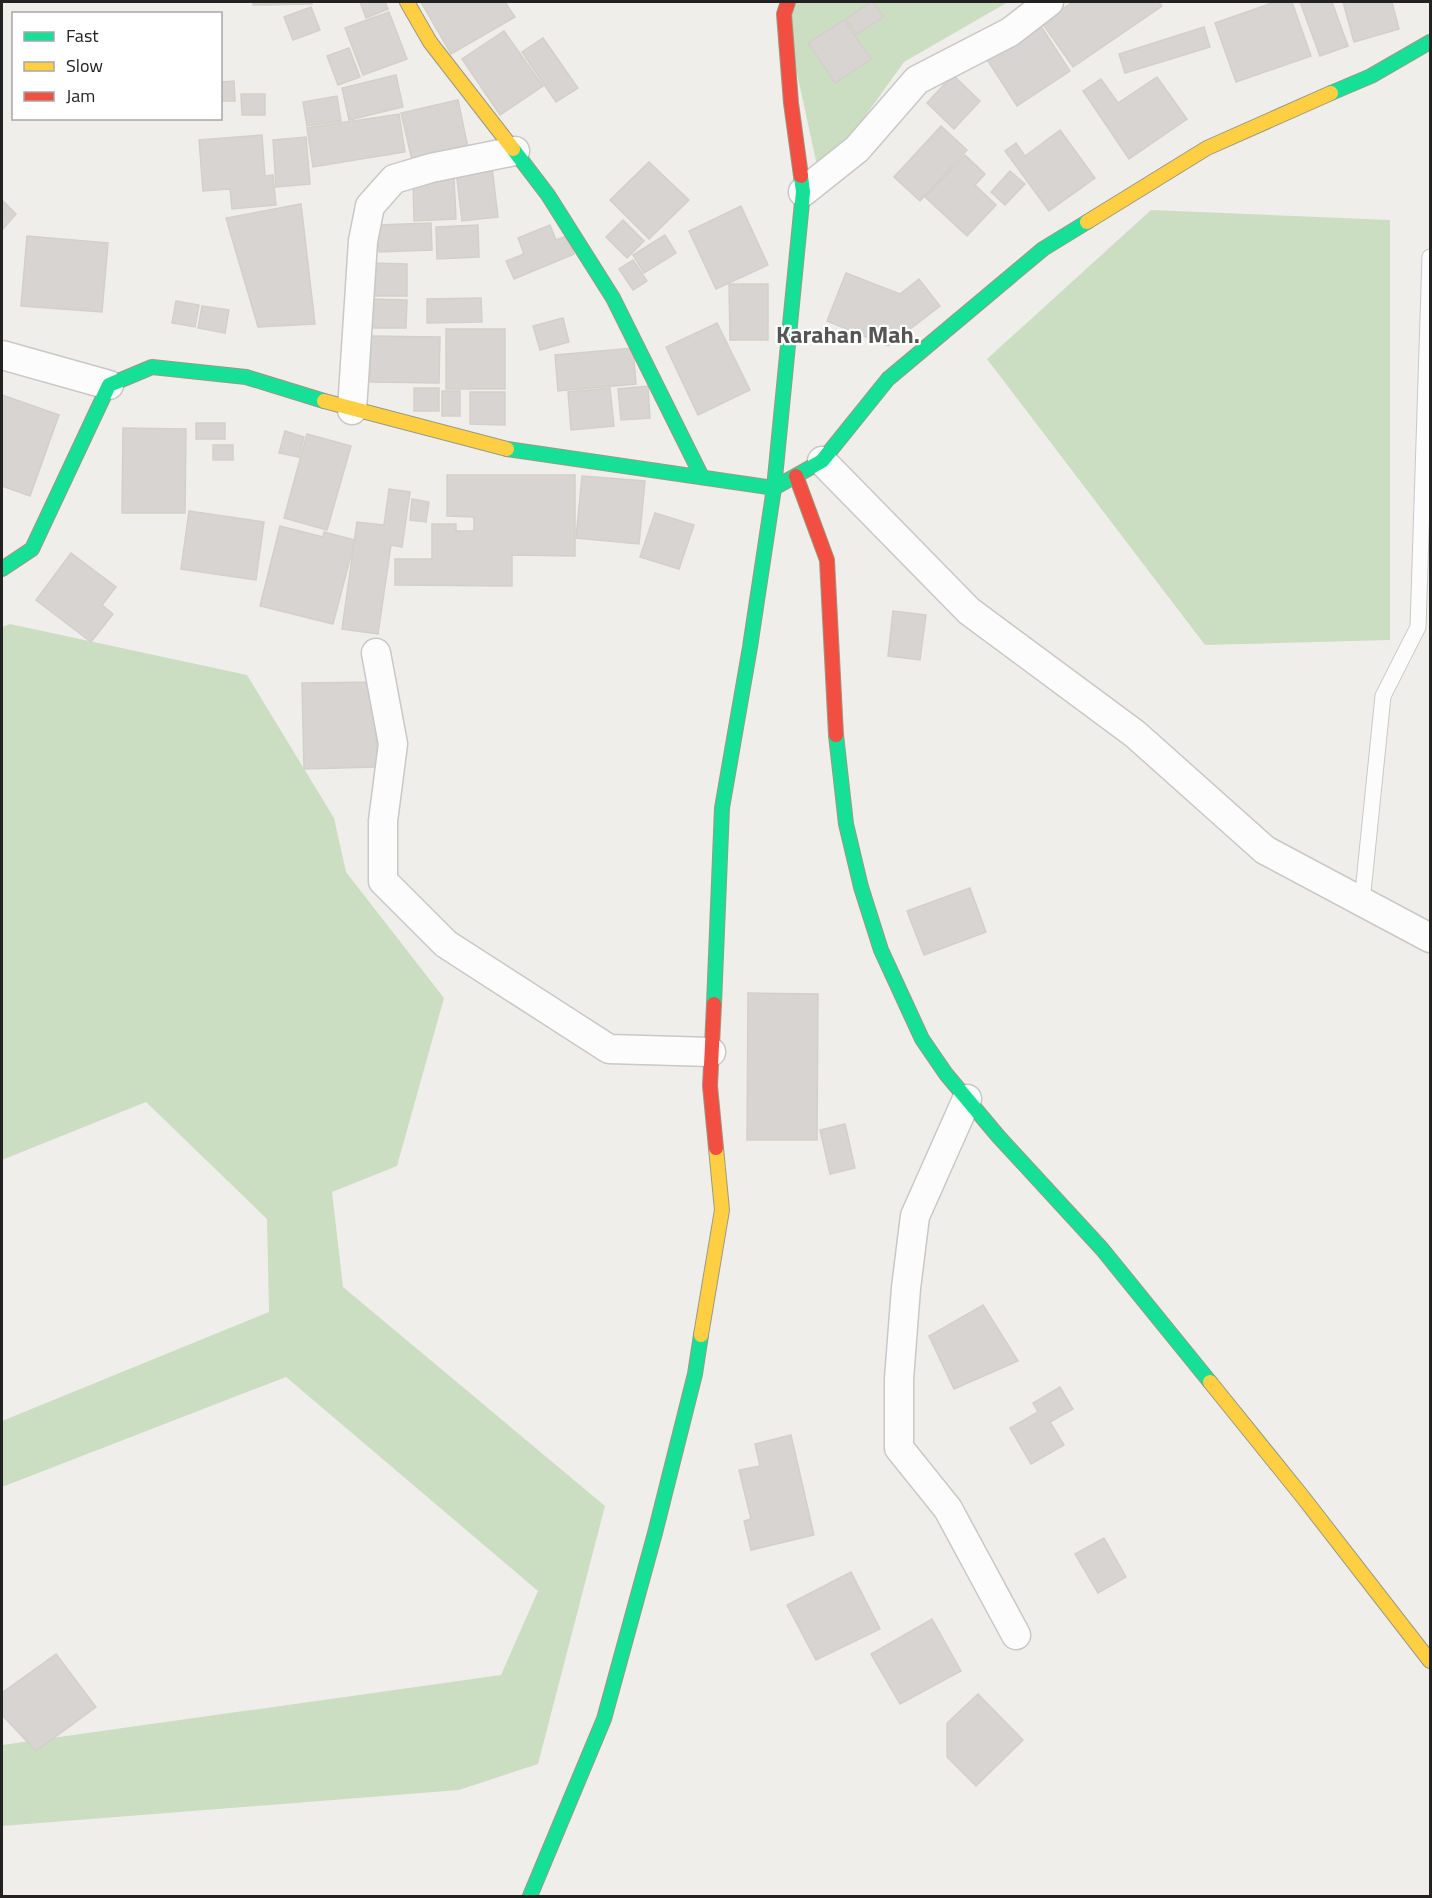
<svg xmlns="http://www.w3.org/2000/svg" width="1432" height="1898" font-family="'Titillium Web',sans-serif">
  <style>
    .forest { fill: #cbdec1 }
    .building { fill: #d7d4d2; stroke: #d3d0cc; stroke-width: 1.5 }
    .lines { fill: none; stroke-linecap: round; stroke-linejoin: round }
    .lane-casing { stroke: #c9c8c7; stroke-width: 17 }
    .street-casing { stroke: #c9c8c7; stroke-width: 31 }
    .fast-casing { stroke: #999a82; stroke-width: 16 }
    .slow-casing { stroke: #999a82; stroke-width: 16 }
    .jam-casing { stroke: #999a82; stroke-width: 16 }
    .lane { stroke: #fdfcfc; stroke-width: 15 }
    .street { stroke: #fdfcfc; stroke-width: 28 }
    .fast { stroke: #16e098; stroke-width: 14 }
    .slow { stroke: #ffcf43; stroke-width: 14 }
    .jam { stroke: #f24e42; stroke-width: 14 }
    .labels { text-anchor: middle; stroke-width: 4.5; stroke-linejoin: round; paint-order: stroke }
    .district-label { font-size: 24px; font-weight: bold; fill: #555; stroke: #fff }
  </style>
  <rect width="100%" height="100%" fill="#f0eeeb"/>
  <g class="forest">
    <path d="M787 2H1008L904 62 820 179 784 14Z"/>
    <path d="M1151 210 1390 220V640L1205 645 987 359Z"/>
    <path d="M10 624 247 675 334 818 346 872 444 998 397 1166 332 1192 343 1287 605 1506 538 1764 459 1790 2 1826V1745L501 1675 538 1591 286 1377 2 1487V1421L269 1312 267 1219 146 1102 2 1160V627Z"/>
  </g>
  <g class="building">
    <path d="M253 2H312V4L253 5Z"/>
    <path d="M360 2H385L388 9 366 18Z"/>
    <path d="M421 2H505L515 17 451 54Z"/>
    <path d="M871 2H873L884 17 857 34 846 19Z"/>
    <path d="M1073 2H1159L1162 6 1073 67 1042 23Z"/>
    <path d="M1275 2H1292L1311 56 1236 82 1215 23Z"/>
    <path d="M1300 2H1332L1348 46 1320 56Z"/>
    <path d="M1343 2H1392L1399 29 1354 42Z"/>
    <path d="M311 7 320 30 293 40 284 17Z"/>
    <path d="M389 12 407 59 363 75 345 28Z"/>
    <path d="M844 20 871 59 835 83 808 43Z"/>
    <path d="M1039 23 1070 71 1017 106 986 58Z"/>
    <path d="M1204 27 1210 47 1125 73 1119 54Z"/>
    <path d="M504 31 543 86 500 115 462 59Z"/>
    <path d="M543 38 578 88 556 102 522 52Z"/>
    <path d="M349 48 360 77 338 85 327 56Z"/>
    <path d="M396 75 403 107 349 120 342 88Z"/>
    <path d="M953 75 980 101 954 129 927 103Z"/>
    <path d="M1157 77 1187 119 1129 159 1083 91 1101 79 1118 103Z"/>
    <path d="M234 81 235 101H220V82Z"/>
    <path d="M241 94H265V115H242Z"/>
    <path d="M337 96 341 121 307 126 303 102Z"/>
    <path d="M458 100 468 148 412 160 401 113Z"/>
    <path d="M399 114 405 152 313 167 307 128Z"/>
    <path d="M941 126 967 150 920 201 894 177Z"/>
    <path d="M1060 130 1095 178 1049 211 1005 151 1016 143 1025 156Z"/>
    <path d="M262 135 265 176 273 175 276 205 232 209 230 189 203 191 199 140Z"/>
    <path d="M306 137 310 184 276 187 273 140Z"/>
    <path d="M965 155 985 174 975 185 996 205 967 236 925 197Z"/>
    <path d="M649 162 689 200 649 239 610 200Z"/>
    <path d="M492 167 498 217 462 221 456 171Z"/>
    <path d="M1010 171 1025 184 1005 205 991 192Z"/>
    <path d="M454 178 456 219 414 221 413 180Z"/>
    <path d="M2 200 16 214 2 230Z"/>
    <path d="M301 204 315 324 258 327 226 218Z"/>
    <path d="M741 206 768 265 716 289 689 231Z"/>
    <path d="M623 220 644 241 627 258 606 237Z"/>
    <path d="M431 223 432 250 379 252 378 225Z"/>
    <path d="M478 225 479 257 437 259 436 227Z"/>
    <path d="M550 225 556 240 567 236 574 254 514 279 506 261 524 254 518 238Z"/>
    <path d="M665 235 676 253 644 273 633 255Z"/>
    <path d="M27 236 108 243 102 312 21 306Z"/>
    <path d="M633 260 647 281 633 290 619 269Z"/>
    <path d="M372 263 407 264V296H372Z"/>
    <path d="M846 273 900 294 919 279 940 306 888 346 827 321Z"/>
    <path d="M729 284H768V340H730Z"/>
    <path d="M481 298 482 322 427 323V299Z"/>
    <path d="M372 299 407 300 406 328H371Z"/>
    <path d="M176 301 199 305 195 327 172 323Z"/>
    <path d="M202 306 229 310 225 333 198 328Z"/>
    <path d="M563 318 569 342 540 350 533 326Z"/>
    <path d="M717 323 750 390 698 415 666 347Z"/>
    <rect x="446" y="329" width="59" height="60"/>
    <path d="M371 336 440 337 439 383 370 382Z"/>
    <path d="M633 348 636 384 558 391 555 355Z"/>
    <path d="M648 386 650 418 621 420 618 389Z"/>
    <rect x="414" y="388" width="25" height="23"/>
    <path d="M610 388 614 426 571 430 568 392Z"/>
    <rect x="442" y="391" width="18" height="25"/>
    <path d="M470 392H505V425L470 424Z"/>
    <path d="M2 395 59 415 30 496 2 486Z"/>
    <rect x="196" y="423" width="29" height="16"/>
    <path d="M123 428 186 429 185 513H122Z"/>
    <path d="M285 431 304 437 299 457 279 453Z"/>
    <path d="M307 434 351 446 327 530 284 518Z"/>
    <rect x="213" y="445" width="20" height="15"/>
    <path d="M447 475H575V556L512 555V586L395 585V559H432V524H456V531H474V517L447 516Z"/>
    <path d="M582 476 645 481 639 544 576 538Z"/>
    <path d="M389 489 410 492 402 547 391 545 378 634 342 629 357 522 384 525Z"/>
    <path d="M412 499 429 502 426 522 410 520Z"/>
    <path d="M189 511 264 522 256 580 181 569Z"/>
    <path d="M655 513 694 525 679 569 640 557Z"/>
    <path d="M280 526 323 537 324 532 355 540 333 624 260 606Z"/>
    <path d="M71 553 116 587 102 605 113 614 91 642 36 600Z"/>
    <path d="M893 611 926 615 920 660 888 656Z"/>
    <path d="M375 682 377 767 304 769 302 683Z"/>
    <path d="M970 888 986 932 924 955 907 911Z"/>
    <path d="M748 993 818 994 817 1140H747Z"/>
    <path d="M845 1124 855 1168 830 1174 820 1130Z"/>
    <path d="M983 1305 1018 1361 954 1389 929 1336Z"/>
    <path d="M1060 1387 1073 1409 1050 1422 1064 1445 1031 1464 1010 1428 1038 1412 1033 1403Z"/>
    <path d="M791 1435 814 1535 751 1550 744 1521 751 1519 739 1470 760 1466 755 1444Z"/>
    <path d="M1104 1538 1126 1577 1098 1593 1075 1554Z"/>
    <path d="M851 1572 880 1629 816 1660 787 1605Z"/>
    <path d="M932 1619 961 1671 900 1704 871 1654Z"/>
    <path d="M56 1654 96 1707 36 1751 2 1715V1693Z"/>
    <path d="M978 1694 1023 1740 976 1786 947 1757V1723Z"/>
  </g>
  <g class="lines">
    <defs>
      <path id="lane" d="M1362 902 1383 696 1418 627 1430 257"/>
      <g id="street">
        <path d="M803 192 857 149 917 80 1010 32 1049 2"/>
        <path d="M2 355 109 385"/>
        <path d="M352 410 363 241 370 206 394 179 431 168 515 151"/>
        <path d="M822 461 969 611 1135 734 1265 850 1430 938"/>
        <path d="M376 653 393 744 383 821V881L446 944 609 1049 711 1052"/>
        <path d="M967 1099 915 1216 906 1288 899 1379V1448L948 1509 1016 1635"/>
      </g>
      <g id="fast">
        <path d="M1331 93 1371 76 1430 42"/>
        <path d="M513 149 548 195 613 298 702 477"/>
        <path d="M507 449 774 488 822 461 888 379 1043 249 1087 222"/>
        <path d="M2 569 32 549 109 385 152 367 246 377 324 401"/>
        <path d="M836 735 846 824 861 887 881 950 922 1039 946 1074 998 1136 1102 1249 1210 1382"/>
        <path d="M714 1004 722 808 750 647 774 488 803 192 801 176"/>
        <path d="M530 1896 604 1719 655 1533 695 1374 701 1335"/>
      </g>
      <g id="slow">
        <path d="M407 2 430 42 513 149"/>
        <path d="M1087 222 1207 148 1331 93"/>
        <path d="M324 401 507 449"/>
        <path d="M701 1335 722 1210 716 1148"/>
        <path d="M1210 1382 1302 1496 1430 1661"/>
      </g>
      <g id="jam">
        <path d="M788 2 784 14 791 103 801 176"/>
        <path d="M796 476 827 560 836 735"/>
        <path d="M714 1004 710 1086 716 1148"/>
      </g>
    </defs>
    <use href="#lane" class="lane-casing"/>
    <use href="#street" class="street-casing"/>
    <use href="#fast" class="fast-casing"/>
    <use href="#slow" class="slow-casing"/>
    <use href="#jam" class="jam-casing"/>
    <use href="#lane" class="lane"/>
    <use href="#street" class="street"/>
    <use href="#fast" class="fast"/>
    <use href="#slow" class="slow"/>
    <use href="#jam" class="jam"/>
  </g>
  <g class="labels">
    <g class="district-label">
      <text x="848" y="343">Karahan Mah.</text>
    </g>
  </g>
  <rect width="1432" height="1898" fill="none" stroke="#222222" stroke-width="6"/>
  <rect x="12" y="12" width="210" height="108" fill="#ffffff" stroke="#a7a7a7" stroke-width="1.5"/>
  <rect x="24" y="32" width="30" height="9" fill="#16e098" stroke="#a7a7a7" stroke-width="1.5"/>
  <text x="66" y="42" font-size="18" fill="#222222">Fast</text>
  <rect x="24" y="62" width="30" height="9" fill="#ffcf43" stroke="#a7a7a7" stroke-width="1.5"/>
  <text x="66" y="72" font-size="18" fill="#222222">Slow</text>
  <rect x="24" y="92" width="30" height="9" fill="#f24e42" stroke="#a7a7a7" stroke-width="1.5"/>
  <text x="66" y="102" font-size="18" fill="#222222">Jam</text>
</svg>
